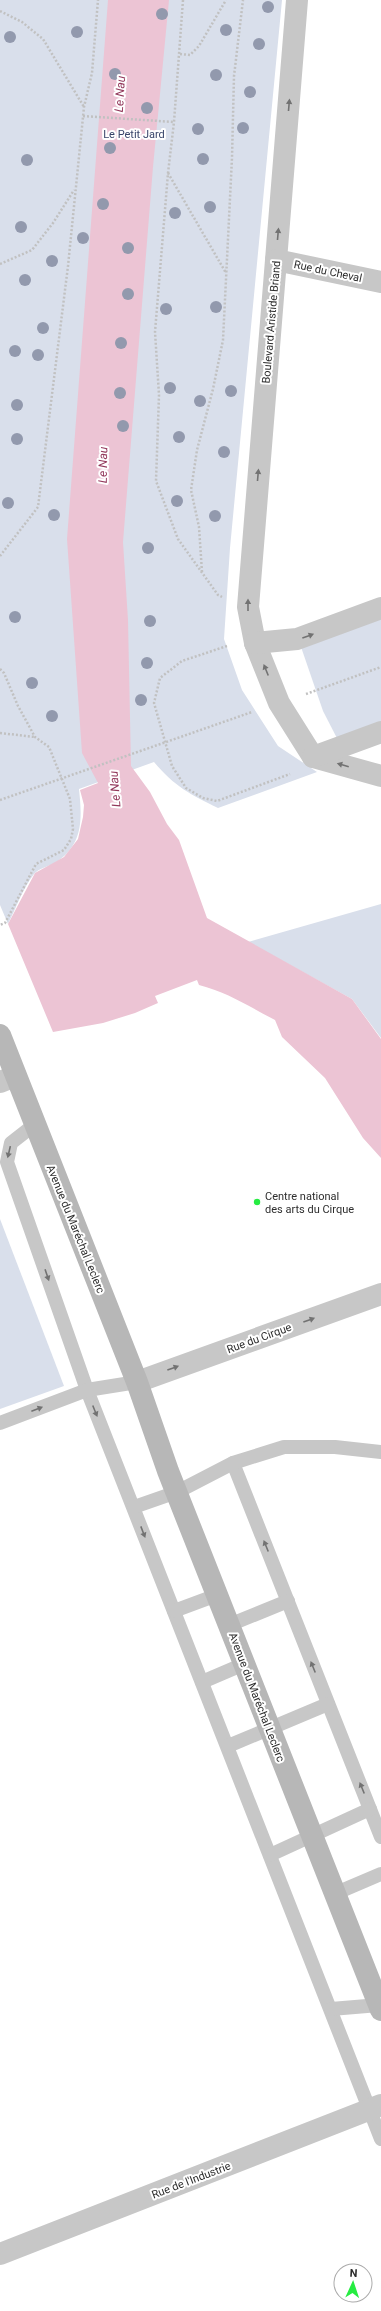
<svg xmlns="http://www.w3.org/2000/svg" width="381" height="2311" font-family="Roboto,sans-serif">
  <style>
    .green { fill: #d9dfeb }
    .water { fill: #ecc4d4 }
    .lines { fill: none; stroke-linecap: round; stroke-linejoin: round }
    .path { stroke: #c1c1c1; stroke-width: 2.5; stroke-dasharray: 2 2; stroke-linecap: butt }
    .service { stroke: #c7c7c7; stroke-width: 14 }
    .minor { stroke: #c7c7c7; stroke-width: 22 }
    .secondary { stroke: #b7b7b7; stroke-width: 22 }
    .tree { fill: #9299ad }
    .oneway { fill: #727272 }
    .poi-dot { fill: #26ec42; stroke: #fff; stroke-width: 1.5 }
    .labels { text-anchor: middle; stroke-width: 4; stroke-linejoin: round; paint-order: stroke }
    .park-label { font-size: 11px; fill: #39456a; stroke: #fff }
    .street-label { font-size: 11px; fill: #2d2d2d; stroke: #fff }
    .poi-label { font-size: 11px; fill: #2d2d2d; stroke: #fff; text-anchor: start }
    .water-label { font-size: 12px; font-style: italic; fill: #92385b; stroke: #fff }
  </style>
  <rect width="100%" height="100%" fill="#fff"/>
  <g class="green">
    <path d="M0 0H282L230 548 224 639 242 690 278 746 317 772 218 808C190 794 175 787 154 762L79 789C82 818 84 845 55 863 49 866 38 869 34 874 23 888 16 908 8 924L0 905Z"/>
    <path d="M381 616V732L341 746 323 711 301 647Z"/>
    <path d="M381 904V1038L352 999 248 942Z"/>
    <path d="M0 1219 64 1386 0 1409Z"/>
  </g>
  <path class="water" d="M108 0H169L153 167 123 542 128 620 131 766 150 792 167 824 179 840 207 918 352 999 381 1039V1158L363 1138 325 1078 282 1037 275 1020C250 1007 227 992 199 985L197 980 155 996 158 1003 135 1013 103 1023 53 1032 8 924 35 873 64 857 78 839 83 817 84 805 80 790 98 783 82 753 67 539Z"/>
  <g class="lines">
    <g class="path">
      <path d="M183 0 174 122 168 173 155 332 159 395 156 481 178 539 218 595 222 597"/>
      <path d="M0 11 22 22 43 39 84 107"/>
      <path d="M180 54 190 55 199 46 226 0"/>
      <path d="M83 116 174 122"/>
      <path d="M168 173 226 273"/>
      <path d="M0 264 32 250 53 223 74 190"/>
      <path d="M0 556 38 507 68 266 84 107 92 73 98 0"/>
      <path d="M202 572 199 527 191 490 197 450 213 389 223 340 232 158 234 76 243 0"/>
      <path d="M227 646 182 661 160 678 154 703 172 766 186 788 203 798 217 801 290 774"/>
      <path d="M0 669 4 673 18 706 35 737 49 747 70 799 73 829 71 839 64 850 36 864 5 923 0 925"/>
      <path d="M306 694 381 667"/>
      <path d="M0 733 35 737"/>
      <path d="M0 800 252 712"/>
    </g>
    <g class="service">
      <path d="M34 1125 11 1143 7 1162 87 1390 381 2139"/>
      <path d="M0 1423 87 1390 137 1382"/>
      <path d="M233 1463 381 1837"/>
      <path d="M134 1507 177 1492 233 1463 284 1447H335L381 1452"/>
      <path d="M174 1611 217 1595"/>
      <path d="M229 1625 288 1601"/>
      <path d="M202 1682 244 1664"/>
      <path d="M228 1746 328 1704"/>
      <path d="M270 1855 370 1809"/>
      <path d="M334 1894 381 1874"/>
      <path d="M331 2009 379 2005"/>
    </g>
    <g class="minor">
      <path d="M297 0 248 607 255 643 279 703 313 757 381 776"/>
      <path d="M276 260 381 282"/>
      <path d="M255 643 297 639 381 608"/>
      <path d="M313 757 381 732"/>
      <path d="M0 1082 15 1076"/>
      <path d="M137 1382 381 1294"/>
      <path d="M0 2254 381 2105"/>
    </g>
    <path class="secondary" d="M0 1035 137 1382 168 1471 381 2010"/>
  </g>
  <g class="tree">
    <circle cx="268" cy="7" r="6"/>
    <circle cx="162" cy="14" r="6"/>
    <circle cx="226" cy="30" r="6"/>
    <circle cx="77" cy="32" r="6"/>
    <circle cx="10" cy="37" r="6"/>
    <circle cx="259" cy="44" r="6"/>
    <circle cx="115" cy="74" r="6"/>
    <circle cx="216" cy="75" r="6"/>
    <circle cx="250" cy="92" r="6"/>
    <circle cx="147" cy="108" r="6"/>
    <circle cx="243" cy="128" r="6"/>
    <circle cx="198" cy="129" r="6"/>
    <circle cx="110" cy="148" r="6"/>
    <circle cx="203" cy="159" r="6"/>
    <circle cx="27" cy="160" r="6"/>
    <circle cx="103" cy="204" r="6"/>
    <circle cx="210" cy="207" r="6"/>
    <circle cx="175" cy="213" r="6"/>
    <circle cx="21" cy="227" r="6"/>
    <circle cx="83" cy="238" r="6"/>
    <circle cx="128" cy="248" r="6"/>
    <circle cx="52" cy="261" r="6"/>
    <circle cx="25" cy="280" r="6"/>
    <circle cx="128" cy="294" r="6"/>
    <circle cx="216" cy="307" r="6"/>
    <circle cx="166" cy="309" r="6"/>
    <circle cx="43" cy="328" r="6"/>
    <circle cx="121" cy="343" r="6"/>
    <circle cx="15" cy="351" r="6"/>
    <circle cx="38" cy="355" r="6"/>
    <circle cx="170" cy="388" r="6"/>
    <circle cx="231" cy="391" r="6"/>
    <circle cx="120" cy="393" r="6"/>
    <circle cx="200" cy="401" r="6"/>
    <circle cx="17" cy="405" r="6"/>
    <circle cx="123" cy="426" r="6"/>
    <circle cx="179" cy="437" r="6"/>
    <circle cx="17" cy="439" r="6"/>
    <circle cx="224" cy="452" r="6"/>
    <circle cx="177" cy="501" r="6"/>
    <circle cx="8" cy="503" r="6"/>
    <circle cx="54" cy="515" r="6"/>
    <circle cx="215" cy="516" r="6"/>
    <circle cx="148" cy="548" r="6"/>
    <circle cx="15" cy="617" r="6"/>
    <circle cx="150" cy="621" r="6"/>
    <circle cx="147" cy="663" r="6"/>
    <circle cx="32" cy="683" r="6"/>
    <circle cx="141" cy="700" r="6"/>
    <circle cx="52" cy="716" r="6"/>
  </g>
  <defs><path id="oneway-solid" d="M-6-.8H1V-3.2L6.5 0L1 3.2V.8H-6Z"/></defs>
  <g class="oneway">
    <use href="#oneway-solid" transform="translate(289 105) rotate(-85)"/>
    <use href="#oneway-solid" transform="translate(278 234) rotate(-85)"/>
    <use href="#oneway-solid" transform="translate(258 475) rotate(-85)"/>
    <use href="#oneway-solid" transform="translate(248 605) rotate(-90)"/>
    <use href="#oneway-solid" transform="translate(308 636) rotate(-20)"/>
    <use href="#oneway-solid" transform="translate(266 670) rotate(-112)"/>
    <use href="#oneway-solid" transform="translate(343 765) rotate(-164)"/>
    <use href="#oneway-solid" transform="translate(9 1152) rotate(103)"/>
    <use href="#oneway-solid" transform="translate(47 1275) rotate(71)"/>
    <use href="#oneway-solid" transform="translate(309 1320) rotate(-20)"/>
    <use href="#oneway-solid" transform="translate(173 1368) rotate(-20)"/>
    <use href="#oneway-solid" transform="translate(37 1409) rotate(-21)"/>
    <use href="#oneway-solid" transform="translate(95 1411) rotate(68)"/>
    <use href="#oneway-solid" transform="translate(143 1532) rotate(69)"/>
    <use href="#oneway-solid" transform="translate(266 1546) rotate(-112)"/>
    <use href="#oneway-solid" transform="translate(313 1667) rotate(-112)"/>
    <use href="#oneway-solid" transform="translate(362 1788) rotate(-112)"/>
  </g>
  <circle class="poi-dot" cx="257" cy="1202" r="4"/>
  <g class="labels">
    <g class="park-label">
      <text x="134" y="138">Le Petit Jard</text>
    </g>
    <g class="street-label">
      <text transform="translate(328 271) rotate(12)" y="4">Rue du Cheval</text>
      <text transform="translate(271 322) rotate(-85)" y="4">Boulevard Aristide Briand</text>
      <text transform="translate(76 1229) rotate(68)" y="4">Avenue du Maréchal Leclerc</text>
      <text transform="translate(259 1338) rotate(-20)" y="4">Rue du Cirque</text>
      <text transform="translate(257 1697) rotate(69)" y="4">Avenue du Maréchal Leclerc</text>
      <text transform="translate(191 2180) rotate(-21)" y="4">Rue de l'Industrie</text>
    </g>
    <g class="poi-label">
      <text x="265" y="1200">Centre national<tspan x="265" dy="13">des arts du Cirque</tspan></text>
    </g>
    <g class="water-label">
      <text transform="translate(120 94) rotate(-86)" y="4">Le Nau</text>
      <text transform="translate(103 465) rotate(-89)" y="4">Le Nau</text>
      <text transform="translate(115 789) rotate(-95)" y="4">Le Nau</text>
    </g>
  </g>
  <g transform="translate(353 2283) rotate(3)"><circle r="19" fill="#ffffff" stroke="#ababab"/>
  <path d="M0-3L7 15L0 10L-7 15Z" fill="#26ec42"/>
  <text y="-6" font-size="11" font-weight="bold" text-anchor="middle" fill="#2d2d2d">N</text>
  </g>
</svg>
